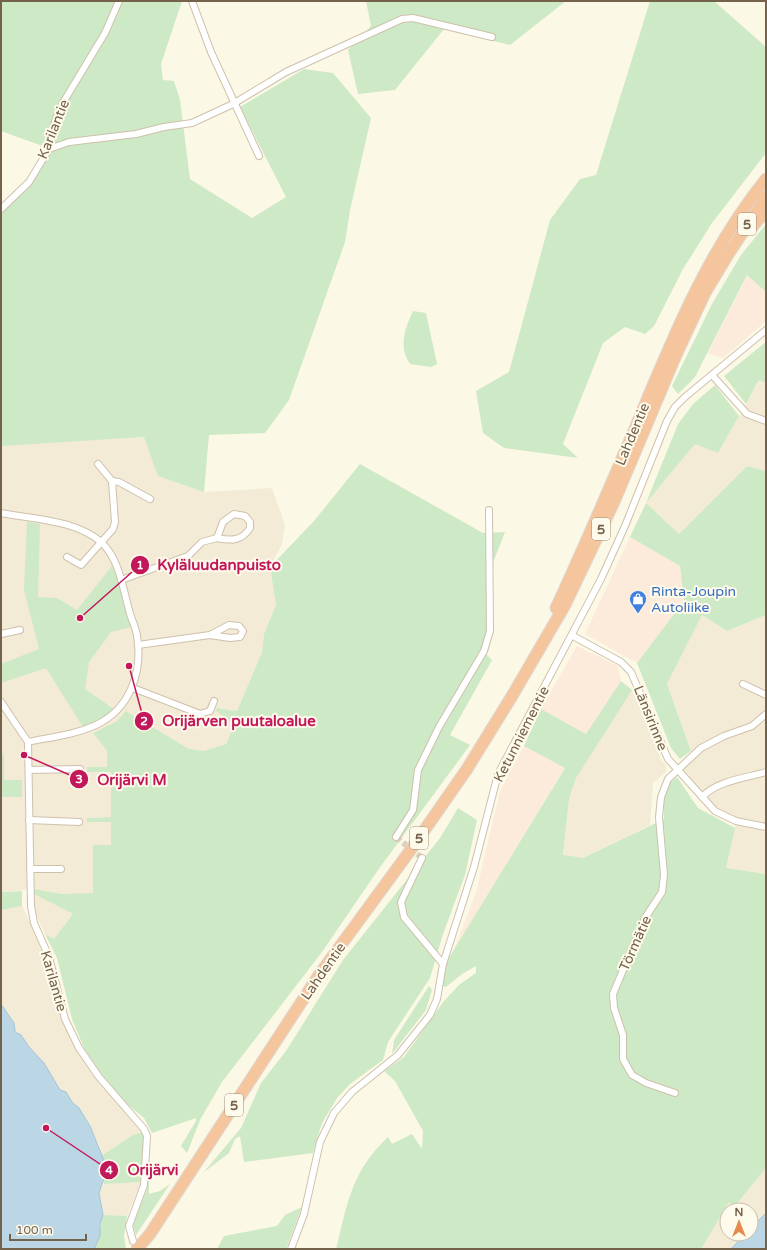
<svg xmlns="http://www.w3.org/2000/svg" width="767" height="1250" font-family="'Varela Round',sans-serif">
  <style>
    .residential { fill: #f3ebd5 }
    .commercial { fill: #fcebda }
    .green { fill: #cde9c5 }
    .water { fill: #bbd7e5; stroke: #a1c4d7 }
    .lines { fill: none; stroke-linecap: round; stroke-linejoin: round }
    .street-tunnel { stroke: #dad2bf; stroke-width: 6; stroke-dasharray: 6 3; stroke-linecap: butt }
    .street-casing { stroke: #cec1ac; stroke-width: 8 }
    .highway-casing { stroke: #ded9d4; stroke-width: 13 }
    .street { stroke: #fff; stroke-width: 6 }
    .highway { stroke: #f5c59e; stroke-width: 11 }
    .labels { text-anchor: middle; stroke-width: 4; stroke-linejoin: round; paint-order: stroke }
    .shield { fill: #fffbec; stroke: #9e907b; stroke-width: 1 }
    .shield-label { font-size: 13px; font-weight: bold; fill: #75624b }
    .street-label { font-size: 14px; fill: #75624b; stroke: #fffbec }
    .shop-label { font-size: 14px; fill: #366cbe; stroke: #fffbec; text-anchor: start }
    .leader { fill: none; stroke: #c2185b; stroke-width: 1.5 }
    .callout-dot { fill: #c2185b; stroke: #fffbec; stroke-width: 1.5 }
    .mark-label { font-size: 12px; text-anchor: middle; font-weight: bold; fill: #fff }
    .callout-label { font-size: 15px; text-anchor: middle; font-weight: bold; fill: #c2185b; stroke: #fffbec; stroke-width: 4; stroke-linejoin: round; paint-order: stroke }
  </style>
  <rect width="100%" height="100%" fill="#fcf8e6"/>
  <g class="residential">
    <path d="M760 380 766 383V471L747 466 679 534 646 503 695 444 718 453Z"/>
    <path d="M145 437 159 476 204 492 272 488 285 525 282 544 270 567 276 605 264 634 262 652 237 711 218 708 216 711 234 725 226 744 204 751 189 749 126 711 117 721 93 733 107 751V767H87V772H111V817L88 818 87 822H111V845H93V894H62L34 889 1 892V797H22V780L4 781V756L1 750V445Z"/>
    <path d="M702 615 727 631 766 615V874L726 868 736 822 726 818 677 769 693 755 667 684Z"/>
    <path d="M633 688 661 760 666 765V772L653 783 650 825 583 858 563 856 569 799 576 778Z"/>
    <path d="M34 894 73 914 54 940 45 934 34 910Z"/>
    <path d="M22 906 49 961 64 1022 77 1052 95 1078 142 1132 133 1135 101 1156 99 1145 86 1118 79 1108 60 1090 44 1063 15 1032 14 1023 1 1004V910Z"/>
    <path d="M766 1168 765 1214 751 1228V1210H727V1234H745L731 1249 700 1248 729 1201 734 1207Z"/>
    <path d="M141 1182 127 1216 103 1215 99 1193 104 1184Z"/>
  </g>
  <g class="commercial">
    <path d="M748 274 766 292V321L723 358 708 353Z"/>
    <path d="M630 537 680 566 684 601 637 663 585 634Z"/>
    <path d="M577 646 618 666 621 681 586 734 541 709Z"/>
    <path d="M524 746 565 767 454 950 476 893 500 791Z"/>
  </g>
  <g class="green">
    <path d="M1 1H182L161 64 163 80 174 81 180 100 190 179 252 218 286 197 240 107 304 69 333 73 371 118 350 210 345 242 289 400 265 433 209 435 204 492 158 476 144 437 1 446V209L29 182 48 148 1 131Z"/>
    <path d="M366 1H566L510 45 444 29 395 90 358 94 348 50 371 26Z"/>
    <path d="M650 1H714L766 47V153L712 223 683 269 654 326 645 334 625 327 603 343 563 444 578 458 504 448 483 433 476 391 509 372 550 220 580 179 596 175Z"/>
    <path d="M766 224V292L747 275 695 377 678 394 672 386 712 304 741 255Z"/>
    <path d="M413 311 426 313 437 364 431 367 410 364C398 347 405 328 413 311Z"/>
    <path d="M766 342V383L759 380 746 404 724 376Z"/>
    <path d="M715 385 739 416 718 453 695 444 646 503 679 534 747 466 766 471V615L727 631 702 615 667 684 691 751 680 759 671 748 637 663 684 601 680 566 630 537 646 503 678 424 693 404Z"/>
    <path d="M360 464 483 533 505 532 490 570 487 655 492 660 450 735 470 745 378 870 322 952 222 1082 200 1120 187 1153 181 1146 196 1121V1118L152 1133 144 1118 127 1104 101 1073 84 1048 72 1019 57 958 45 934 54 939 73 914 34 894V889L62 894 93 893V845H111V822H87V818L111 817V772H87V767H107V751L93 733 117 721 126 711 189 749 204 751 226 744 234 725 216 711 217 708 237 711 262 652 264 634 276 605 270 567 314 521Z"/>
    <path d="M27 522 40 524 38 597 57 598 77 610 112 566 118 578 131 627 111 632 89 662 85 689 115 710 98 721 83 727 46 668 1 683V664L39 649 24 590Z"/>
    <path d="M621 681 632 690 576 778 569 799 563 855 583 858 664 819C664 802 662 787 677 777L698 808 735 828 726 868 766 874V1168L734 1207 729 1202 701 1249H336C348 1202 351 1172 388 1137L392 1144 412 1134 422 1149 423 1131 395 1081 384 1071 404 1057 444 1001 459 985 476 973V966L462 974 446 987 443 986 447 961 565 768 524 746 541 709 586 734Z"/>
    <path d="M1 750 4 756V780H22V797H1Z"/>
    <path d="M458 808 477 820 465 875 443 934 430 978 388 1042 383 1060 350 1084 337 1098 322 1123 313 1153 244 1162 240 1136 235 1139 229 1153 203 1173 241 1128 261 1083 286 1051 343 960 440 838Z"/>
    <path d="M22 891V906L1 910V892Z"/>
    <path d="M429 986 432 990 426 1010 392 1054 394 1040Z"/>
    <path d="M142 1132 144 1139 141 1182 104 1184 105 1167 101 1156 133 1135Z"/>
    <path d="M149 1168V1194L160 1191 170 1184 136 1235 133 1225 147 1189Z"/>
    <path d="M302 1207 286 1249H217L224 1236 277 1226 285 1215Z"/>
    <path d="M103 1215 127 1216 124 1236 126 1249H94C101 1236 99 1228 103 1215Z"/>
  </g>
  <g class="water">
    <path d="M1 1004 14 1023 15 1032 21 1035 29 1047 44 1063 60 1090 66 1092 72 1102 79 1108 90 1126 103 1158 104 1179 99 1193 103 1215 100 1224V1236L94 1249H1Z"/>
    <path d="M766 1213V1249H731L745 1234H751V1228Z"/>
  </g>
  <g class="lines">
    <path class="street-tunnel" d="M396 837 422 858"/>
    <defs>
      <g id="street">
        <path d="M192 1 211 52 259 156"/>
        <path d="M49 149 69 142 136 134 164 127 192 123 233 104 286 72 402 19 413 18 492 37"/>
        <path d="M1 209 29 182 49 149 55 122 61 106 105 33 119 1"/>
        <path d="M712 375 747 414 766 421"/>
        <path d="M112 481 119 482 150 499"/>
        <path d="M1 513C33 519 77 520 102 543 119 559 123 588 129 610 131 619 136 627 137 636 143 672 130 709 96 725 74 735 51 737 28 742"/>
        <path d="M67 557 81 565 113 529 115 522 112 481 98 464"/>
        <path d="M121 580 188 556 202 542 217 538 223 522 234 514 245 516 250 522V528C242 541 231 541 217 538"/>
        <path d="M1 634 20 630"/>
        <path d="M573 636 621 662 631 672 668 759 715 811 736 821 766 827"/>
        <path d="M138 645 210 635 229 625 239 626 243 631 240 637 230 638 210 635"/>
        <path d="M743 684 766 695"/>
        <path d="M133 688 200 714 210 711 214 701"/>
        <path d="M1 702 28 742 31 906 34 923 49 957 65 1019 79 1048 99 1077 144 1129 147 1136 144 1185 129 1226 133 1241"/>
        <path d="M29 770 80 769"/>
        <path d="M702 797C717 781 745 778 766 772"/>
        <path d="M29 820 79 822"/>
        <path d="M396 837 413 810 418 770 439 727 484 651 490 631 489 510"/>
        <path d="M422 858 401 902 404 917 443 964"/>
        <path d="M30 869H61"/>
        <path d="M675 1093 646 1083 632 1075 623 1059V1035L614 1008 613 994 645 918 662 892 664 875 659 817 661 797 668 779 701 748 724 736 752 726 766 714"/>
        <path d="M291 1249 304 1214 320 1142 334 1113 352 1092 398 1055 430 1015 437 999 443 964 474 867 498 774 601 579 625 526 667 421 675 407 685 397 766 330"/>
      </g>
      <g id="highway">
        <path d="M752 227 766 211"/>
        <path d="M556 608C585 546 612 482 639 419 674 335 708 251 766 179"/>
        <path d="M137 1249 150 1234 319 975 412 848 467 769 512 696 565 605 614 502 676 355 705 293 729 253 766 197"/>
      </g>
    </defs>
    <use href="#street" class="street-casing"/>
    <use href="#highway" class="highway-casing"/>
    <use href="#street" class="street"/>
    <use href="#highway" class="highway"/>
  </g>
  <defs>
    <symbol id="shop-pin" viewBox="-11 -11 22 30"><path d="M0 17L-7.5 6A9.5 9.5 0 1 1 7.5 6Z" fill="#3f7fe0" stroke="#fffbec"/><path d="M-5-2.5h2.3a2.7 3.5 0 0 1 5.4 0H5L5.5 6h-11ZM-1.5-2.5h3a1.5 2.3 0 0 0-3 0Z" fill="#fff"/></symbol>
  </defs>
  <g fill-rule="evenodd">
    <use href="#shop-pin" x="628" y="589" width="20" height="27"/>
  </g>
  <g class="labels">
    <g class="shield">
      <rect x="738" y="213" width="18" height="22" rx="3"/>
      <rect x="592" y="518" width="18" height="22" rx="3"/>
      <rect x="410" y="827" width="18" height="22" rx="3"/>
      <rect x="225" y="1094" width="18" height="22" rx="3"/>
    </g>
    <g class="shield-label">
      <text x="747" y="229">5</text>
      <text x="601" y="534">5</text>
      <text x="419" y="843">5</text>
      <text x="234" y="1110">5</text>
    </g>
    <g class="street-label">
      <text transform="translate(53 129) rotate(-68)" y="5">Karilantie</text>
      <text transform="translate(632 434) rotate(-67)" y="5">Lahdentie</text>
      <text transform="translate(651 718) rotate(68)" y="5">Länsirinne</text>
      <text transform="translate(521 734) rotate(-63)" y="5">Ketunniementie</text>
      <text transform="translate(635 943) rotate(-66)" y="5">Törmätie</text>
      <text transform="translate(323 971) rotate(-55)" y="5">Lahdentie</text>
      <text transform="translate(54 981) rotate(74)" y="5">Karilantie</text>
    </g>
    <g class="shop-label">
      <text x="651" y="596">Rinta-Joupin<tspan x="651" dy="16">Autoliike</tspan></text>
    </g>
  </g>
  <path class="leader" d="M80 618L140 565M129 666L144 721M24 755L79 779M46 1128L109 1170"/>
  <g class="callout-dot">
    <circle cx="80" cy="618" r="4"/>
    <circle cx="129" cy="666" r="4"/>
    <circle cx="24" cy="755" r="4"/>
    <circle cx="46" cy="1128" r="4"/>
    <circle cx="140" cy="565" r="10"/>
    <circle cx="144" cy="721" r="10"/>
    <circle cx="79" cy="779" r="10"/>
    <circle cx="109" cy="1170" r="10"/>
  </g>
  <g class="mark-label">
    <text x="140" y="569">1</text>
    <text x="144" y="725">2</text>
    <text x="79" y="783">3</text>
    <text x="109" y="1174">4</text>
  </g>
  <g class="callout-label">
    <text x="219" y="570">Kyläluudanpuisto</text>
    <text x="239" y="726">Orijärven puutaloalue</text>
    <text x="132" y="785">Orijärvi M</text>
    <text x="153" y="1175">Orijärvi</text>
  </g>
  <rect width="767" height="1250" fill="none" stroke="#75624b" stroke-width="4"/>
  <g transform="translate(739 1222)"><circle r="19" fill="#fffbec" stroke="#c8beac"/>
  <path d="M0-3L7 15L0 10L-7 15Z" fill="#e38b4e"/>
  <text y="-6" font-size="11" font-weight="bold" text-anchor="middle" fill="#75624b">N</text>
  </g>
  <path d="M10 1234v6h76v-6" fill="none" stroke="#75624b" stroke-width="2"/>
  <text x="16" y="1234" font-size="12" fill="#75624b" stroke="#fffbec" stroke-width="3" paint-order="stroke">100 m</text>
</svg>
